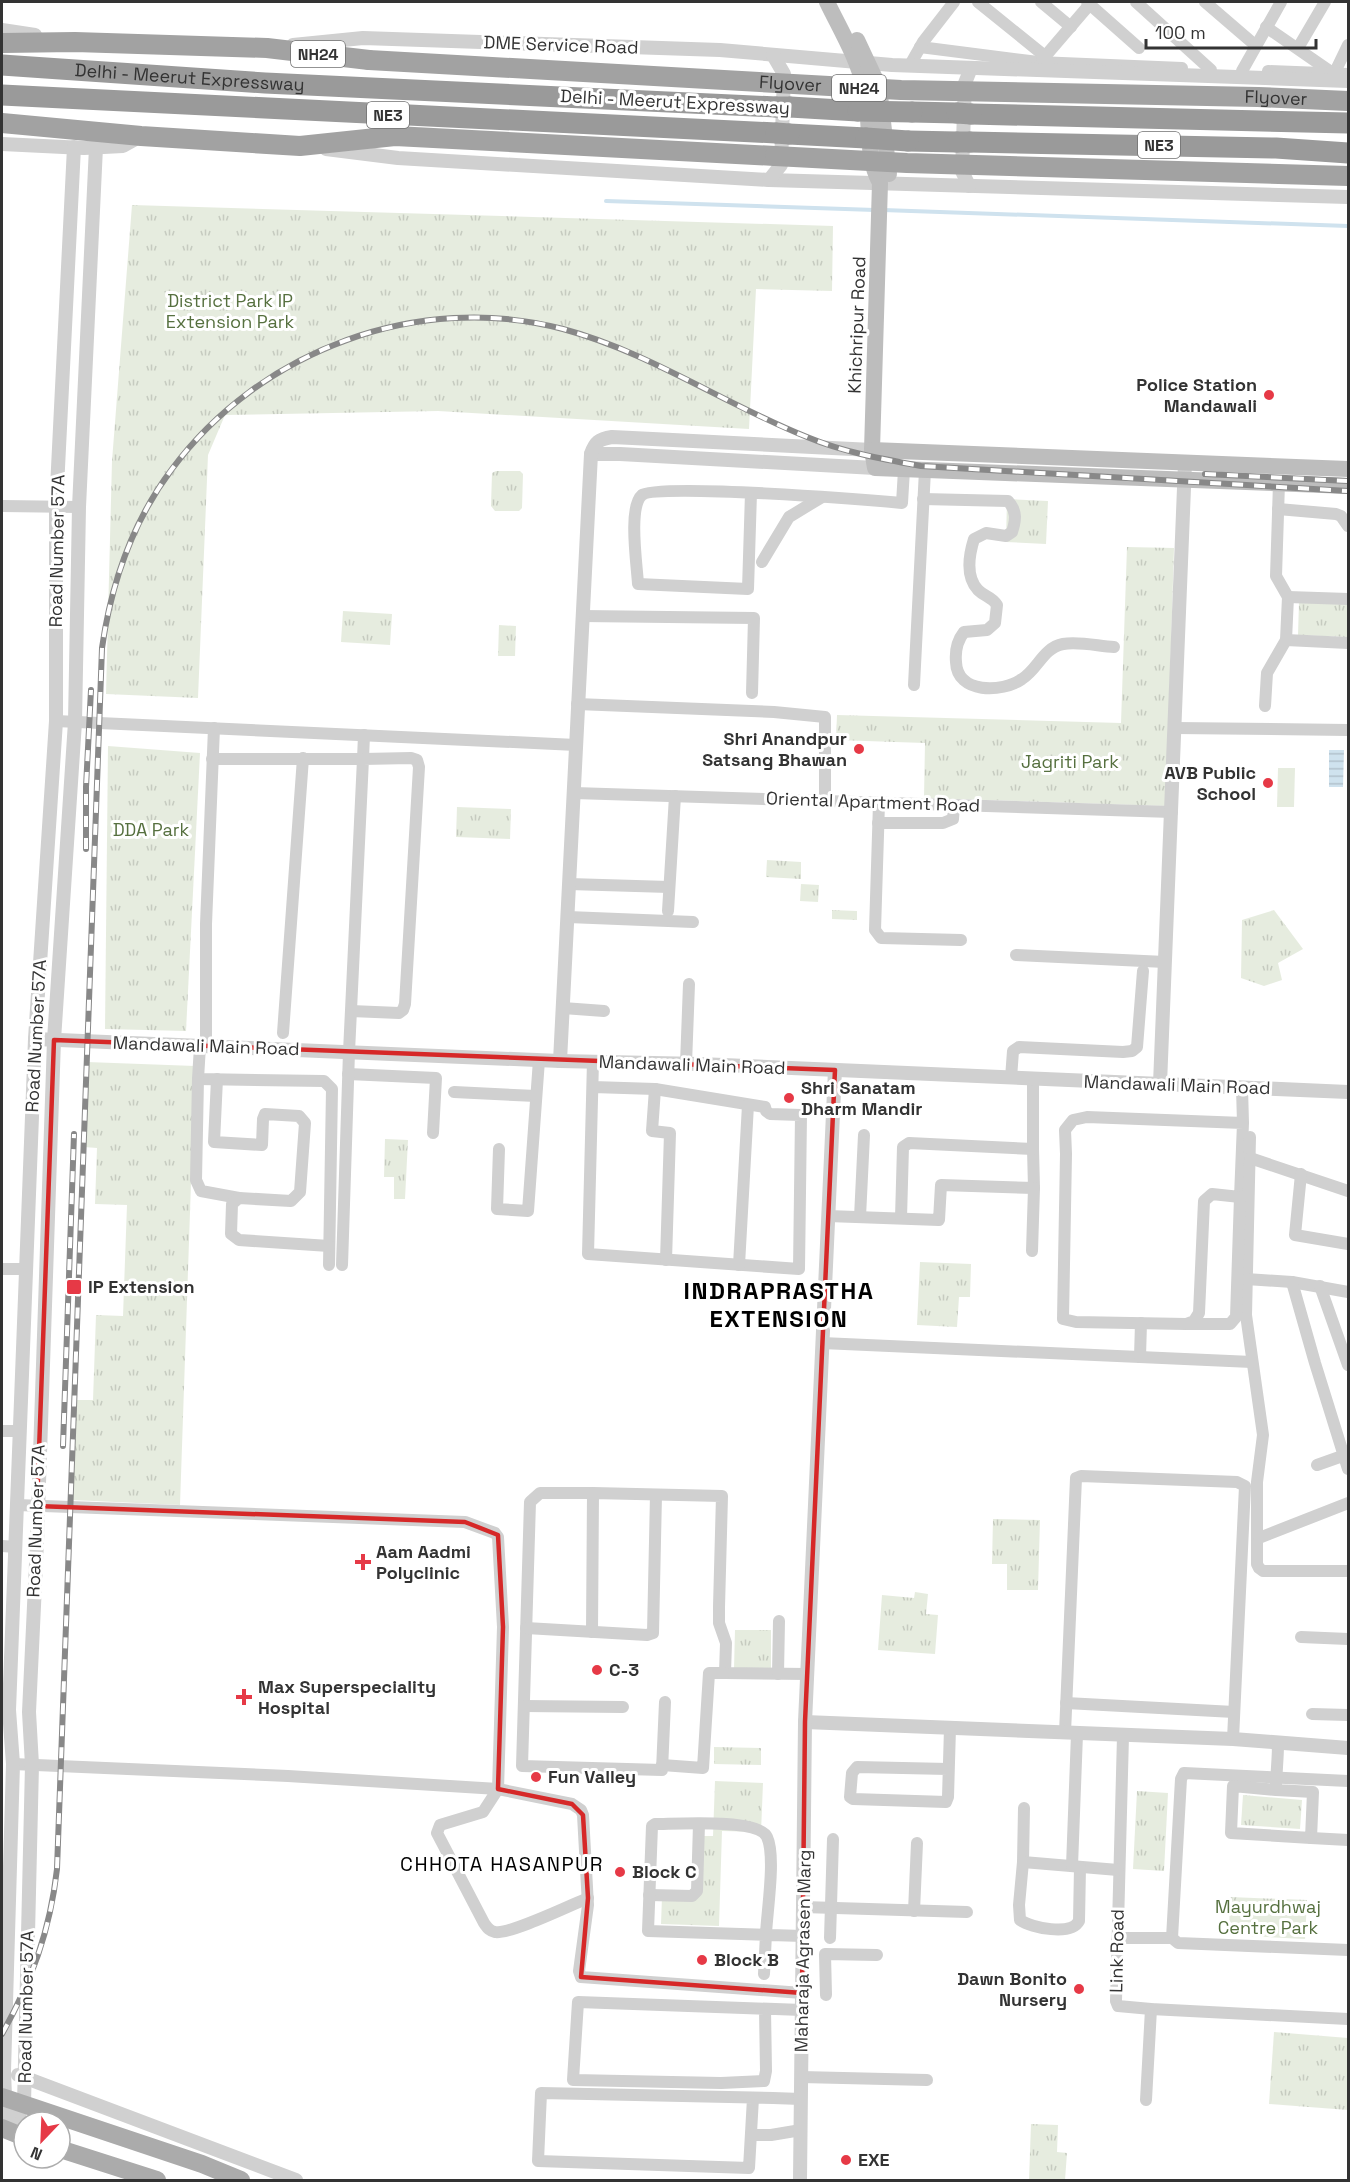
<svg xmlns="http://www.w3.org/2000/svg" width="1350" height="2182" font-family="'Space Grotesk',sans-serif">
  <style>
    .park { fill: url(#park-tufts) }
    .pitch { fill: #e6ecdf }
    .water { fill: url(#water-rules) }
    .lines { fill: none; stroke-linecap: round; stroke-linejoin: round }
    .stream { stroke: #cfe2ee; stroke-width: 4 }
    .minor { stroke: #d0d0d0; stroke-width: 12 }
    .tertiary { stroke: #d0d0d0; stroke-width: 14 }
    .secondary { stroke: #bdbdbd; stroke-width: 16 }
    .primary { stroke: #ababab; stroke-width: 18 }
    .trunk { stroke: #a2a2a2; stroke-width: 20 }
    .motorway { stroke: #9a9a9a; stroke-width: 21 }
    .rail-casing { stroke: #888; stroke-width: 6 }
    .rail { stroke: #fff; stroke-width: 4; stroke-dasharray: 11; stroke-linecap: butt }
    .trunk-bridge { stroke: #a2a2a2; stroke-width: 20 }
    .motorway-bridge { stroke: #9a9a9a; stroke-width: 21 }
    .marked { fill: none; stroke: #d62828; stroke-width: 4.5; stroke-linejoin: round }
    .poi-dot { fill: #e63946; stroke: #fff; stroke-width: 2 }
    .labels { text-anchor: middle; stroke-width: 6; stroke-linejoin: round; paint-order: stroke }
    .shield { fill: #fff; stroke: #707070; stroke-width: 1.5 }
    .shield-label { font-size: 16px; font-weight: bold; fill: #333 }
    .street-label { font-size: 18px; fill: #333; stroke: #fff }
    .park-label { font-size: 18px; fill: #56703f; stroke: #fff }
    .poi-label { font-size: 18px; font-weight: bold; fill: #333; stroke: #fff; text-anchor: start }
    .neighbourhood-label { font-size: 20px; letter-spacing: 1.5px; fill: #000; stroke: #fff }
    .district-label { font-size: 24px; font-weight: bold; letter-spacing: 1.5px; fill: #000; stroke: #fff }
  </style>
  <defs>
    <pattern id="park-tufts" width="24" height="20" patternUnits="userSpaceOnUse" patternTransform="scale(1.5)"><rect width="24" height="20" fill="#e6ecdf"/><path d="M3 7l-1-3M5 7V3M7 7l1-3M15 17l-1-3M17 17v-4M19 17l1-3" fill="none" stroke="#c6cbc0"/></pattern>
    <pattern id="water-rules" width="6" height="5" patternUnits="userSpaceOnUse" patternTransform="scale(1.5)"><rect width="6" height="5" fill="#cfe2ee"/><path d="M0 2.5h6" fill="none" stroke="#b2c2cd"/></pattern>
  </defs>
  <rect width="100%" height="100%" fill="#fff"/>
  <g class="park">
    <path d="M132 205 833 226 832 291 756 289 749 429 438 411 225 415 208 455 198 698 106 694 112 461Z"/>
    <path d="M496 471H520L523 474 522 508 519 511H495L491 506 492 473Z"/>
    <path d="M1007 499 1048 501 1046 544 1006 542Z"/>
    <path d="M1127 547 1174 548 1166 806 924 798 925 743 836 740 837 715 1121 723Z"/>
    <path d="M1299 602 1348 604 1347 637 1298 635Z"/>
    <path d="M343 611 392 614 390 645 341 642Z"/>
    <path d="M499 625 516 626 515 656H498Z"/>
    <path d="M108 746 200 753 186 1031 105 1029Z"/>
    <path d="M457 807 511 809 510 839 456 837Z"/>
    <path d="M767 860 801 862V879L766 877Z"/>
    <path d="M801 884 819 885 818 902 800 901Z"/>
    <path d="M832 910 857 911V920L832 919Z"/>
    <path d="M1274 910 1303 949 1278 963 1282 980 1264 986 1241 978 1242 920Z"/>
    <path d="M87 1062 195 1066 180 1505 72 1500 76 1400H93L96 1315 123 1316 127 1205 95 1204 97 1148 84 1147Z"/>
    <path d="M385 1139 408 1140 405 1199H394V1177H384Z"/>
    <path d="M920 1262 971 1264 970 1297H959L957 1327 917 1325Z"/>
    <path d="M993 1519 1040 1520 1038 1590H1007V1564H992Z"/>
    <path d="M915 1592 928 1594 926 1614 938 1615 935 1654 878 1650 882 1595 914 1598Z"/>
    <path d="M735 1630H771V1669H734Z"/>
    <path d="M714 1747 761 1748V1765L714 1764Z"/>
    <path d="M715 1781 763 1783 761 1832 722 1831 719 1926 661 1924 662 1897 695 1898 698 1836H713Z"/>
    <path d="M1137 1791 1168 1793 1164 1871 1133 1869Z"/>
    <path d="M1243 1795 1302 1800 1300 1829 1241 1825Z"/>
    <path d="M1230 1897 1307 1900 1305 1939 1229 1935Z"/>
    <path d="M1274 2032 1348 2038V2110L1269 2104Z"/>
    <path d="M1031 2124 1058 2125 1057 2152 1067 2153 1065 2180H1029Z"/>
  </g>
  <path class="pitch" d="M1278 768H1295L1294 807H1277Z"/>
  <path class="water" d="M1329 750H1344L1343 787H1329Z"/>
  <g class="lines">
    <g class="stream">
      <path d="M606 201 875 210"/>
      <path d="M883 210 1348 226"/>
    </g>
    <g class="minor">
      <path d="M978 2 1046 57"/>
      <path d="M1041 2 1071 27"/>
      <path d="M1087 2 1139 48"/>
      <path d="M1136 2 1211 70"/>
      <path d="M1205 2 1255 45"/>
      <path d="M1266 27 1334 74 1348 45"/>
      <path d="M920 47 1038 62 1182 68"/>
      <path d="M1298 48 1325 2"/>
      <path d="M1042 60 1090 4"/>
      <path d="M910 65 923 42 954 2"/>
      <path d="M1242 71 1281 2"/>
      <path d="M1268 71 1348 74"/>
      <path d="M751 493 748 589 638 584C637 565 628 507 642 495 655 483 870 500 902 503L904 470"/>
      <path d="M923 499 1008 501C1017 511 1016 520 1012 532L1006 536 986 533 974 539C969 555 965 576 978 590 985 597 991 596 997 605L995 623 987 630 964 632C957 641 955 651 956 662 957 694 1002 693 1022 679 1038 669 1043 648 1063 644 1078 641 1098 646 1114 647"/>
      <path d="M2 506 79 507"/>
      <path d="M1278 509 1336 514 1341 516 1348 526"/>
      <path d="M762 562 789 517 822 497"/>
      <path d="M1288 597 1348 599"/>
      <path d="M582 616 754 618 752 693"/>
      <path d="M1286 640 1348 643"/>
      <path d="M914 685 925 470"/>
      <path d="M577 704 774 712 825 717V801"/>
      <path d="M1265 706 1267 673 1286 640 1288 597 1276 576 1279 483"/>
      <path d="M56 721 576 745"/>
      <path d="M1175 728 1348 730"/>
      <path d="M212 759H363L364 735"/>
      <path d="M574 793 1172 812"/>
      <path d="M879 803 875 930 881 938 961 940"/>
      <path d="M878 823H943L953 819 954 805"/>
      <path d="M569 884 669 887"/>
      <path d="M668 911 675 796"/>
      <path d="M568 917 693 922"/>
      <path d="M1016 955 1165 962"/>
      <path d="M563 1008 604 1011"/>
      <path d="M283 1033 303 758"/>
      <path d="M200 1046 198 1079 324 1081 332 1089 329 1265"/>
      <path d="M206 1046V924L214 728"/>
      <path d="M593 1061 588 1254 799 1269 801 1115 770 1114 766 1111 765 1107 655 1089 593 1087"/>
      <path d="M686 1064 689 984"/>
      <path d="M348 1074 436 1078 433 1133"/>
      <path d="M1011 1078 1013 1051 1019 1047 1123 1052 1132 1051 1137 1047 1143 971"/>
      <path d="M198 1079 196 1180 201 1191 239 1198"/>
      <path d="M217 1079 214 1142 262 1145 263 1119 265 1114 299 1116 305 1123 300 1192 291 1201 239 1198 232 1204 231 1234 239 1240 329 1246"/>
      <path d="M1242 1088 1243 1123 1087 1117 1073 1120 1065 1130 1066 1154 1063 1319 1076 1322 1186 1324 1194 1321 1199 1313 1204 1201 1212 1194 1240 1197 1243 1123"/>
      <path d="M655 1089 652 1131 670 1133 666 1260"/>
      <path d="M454 1092 536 1096"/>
      <path d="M1250 1137 1246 1315 1263 1435 1257 1482V1564L1259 1568 1263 1571H1348"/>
      <path d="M499 1149 497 1209 528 1211 539 1060"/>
      <path d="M1250 1158 1348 1191"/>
      <path d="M1301 1174 1295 1235 1348 1244"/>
      <path d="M828 1216 939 1220 941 1185 1034 1188 1033 1149"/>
      <path d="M860 1217 864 1135"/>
      <path d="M901 1218 903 1147 909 1143 1033 1149V1079"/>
      <path d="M1032 1251 1034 1188"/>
      <path d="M342 1265 349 1052 363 759 411 758 417 760 419 767 405 1004 403 1010 399 1013 351 1011"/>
      <path d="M739 1265 748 1105"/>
      <path d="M2 1269H26"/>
      <path d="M1246 1279 1292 1282 1348 1292"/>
      <path d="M1292 1282 1315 1363 1348 1469"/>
      <path d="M1320 1286 1348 1365"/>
      <path d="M1186 1324H1230L1236 1317 1240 1197"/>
      <path d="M822 1343 1252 1362"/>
      <path d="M1140 1357 1141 1323"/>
      <path d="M2 1431H20"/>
      <path d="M1317 1465 1348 1454"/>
      <path d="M593 1493H540L530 1502 522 1766 662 1770 665 1702"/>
      <path d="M17 1505 465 1522 495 1533 498 1537 503 1627 498 1789 483 1812 440 1825 437 1833 484 1923C487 1927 489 1931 495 1932 509 1935 571 1905 588 1898"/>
      <path d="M1259 1538 1348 1503"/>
      <path d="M2 1546 16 1547"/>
      <path d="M526 1628 647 1635 653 1633 656 1495"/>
      <path d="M592 1632 593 1493 722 1496 719 1607V1623L726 1643 725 1673 807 1674"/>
      <path d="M1301 1637 1348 1639"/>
      <path d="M778 1674 779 1621"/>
      <path d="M1066 1703 1234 1712"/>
      <path d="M524 1706 623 1707"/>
      <path d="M1312 1714 1348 1715"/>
      <path d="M1065 1733 1076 1478 1081 1476 1237 1482 1245 1486 1233 1739"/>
      <path d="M1123 1736 1116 2001 1118 2006 1151 2009 1348 2019"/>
      <path d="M13 1764 288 1776 498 1789 572 1804 581 1810 583 1815 588 1905 579 1971 581 1977 802 1993"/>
      <path d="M662 1765 703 1768 709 1673H725"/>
      <path d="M948 1769 857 1767 852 1773 850 1797 853 1799 946 1802 948 1797 950 1728"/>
      <path d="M1348 1781 1184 1773 1181 1779 1172 1938 1178 1943 1348 1950"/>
      <path d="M1276 1790 1313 1792 1311 1838 1231 1833 1233 1786 1276 1790C1276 1774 1278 1760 1278 1744"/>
      <path d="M1024 1808 1023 1862 1118 1870"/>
      <path d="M1311 1838 1348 1840"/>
      <path d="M1023 1862 1019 1905 1020 1920C1032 1928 1071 1936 1079 1921L1080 1867"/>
      <path d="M1072 1866 1077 1734"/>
      <path d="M649 1895 692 1896 697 1891 699 1824"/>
      <path d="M803 1907 967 1912"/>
      <path d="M914 1911 917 1843"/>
      <path d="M830 1938 833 1839"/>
      <path d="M1117 1938H1172"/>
      <path d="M764 1974 766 1934C767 1911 776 1856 767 1837 759 1818 675 1824 655 1824L652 1826 648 1931C699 1933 751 1934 803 1936"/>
      <path d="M826 1995 825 1954 877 1955"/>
      <path d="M765 2009 766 2071 764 2081 721 2083 573 2080 578 2002 802 2010"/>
      <path d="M801 2077 927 2080"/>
      <path d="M753 2098 749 2168 538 2161 541 2093 773 2098 801 2099"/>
      <path d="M1146 2100 1151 2009"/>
      <path d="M751 2135H771L801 2130"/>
    </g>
    <g class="tertiary">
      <path d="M2 30 35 35"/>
      <path d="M293 45 363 38 720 50 892 65 1348 81"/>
      <path d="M2 144 84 148 123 146 141 136"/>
      <path d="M326 149 398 158 769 180 1348 197"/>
      <path d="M769 180 781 165 784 74 773 55"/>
      <path d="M969 186 962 171 965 83 971 68"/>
      <path d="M591 454H620L875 468"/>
      <path d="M35 1039 560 1061 700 1064 1348 1092"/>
      <path d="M560 1061 591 454C595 442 599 439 612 437L872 450"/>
      <path d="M1160 1084 1185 463"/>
      <path d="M805 1722 1233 1739 1348 1748"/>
      <path d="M18 2075 296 2180"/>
      <path d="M11 2131 24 2104 32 1765 29 1712 37 1542 54 1040 75 722 79 507 96 147"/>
      <path d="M11 2131 5 2097 4 2071 13 1764 9 1710 35 1039 56 721V508L74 147"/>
      <path d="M800 2180 805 1722 835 1070"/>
    </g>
    <g class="secondary">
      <path d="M827 2C840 29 857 57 864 87 872 119 864 154 880 183L872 450 875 468 1348 486"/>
      <path d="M857 40 879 87 889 174"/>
      <path d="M872 450 1348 469"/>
    </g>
    <g class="primary">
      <path d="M2 2097 202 2164 241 2180"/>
      <path d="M2 2128 24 2137"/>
      <path d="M60 2149 157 2180"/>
    </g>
    <g class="trunk">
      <path d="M2 43 75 42 267 48 369 60"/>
      <path d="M2 123 141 136 300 146 395 136 775 156"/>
    </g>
    <g class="motorway">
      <path id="s1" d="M2 65 265 83 776 107"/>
      <path d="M2 95 776 133"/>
      <path d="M790 107 858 111"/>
      <path d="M912 112 957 113"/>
      <path d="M971 114 1348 123"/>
      <path d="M789 134 866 138"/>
      <path d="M908 141 957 142"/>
      <path d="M970 142 1276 148 1348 153"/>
    </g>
    <defs>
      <g id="rail">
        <path d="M1205 474 1348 481"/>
        <path d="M86 849V787L91 690"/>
        <path d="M63 1446 74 1134"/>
        <path d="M2 2034C32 1980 50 1931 57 1869L102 648C111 584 133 521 172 469 260 350 419 291 563 329 649 352 724 404 807 437 843 452 882 459 921 466L1348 491"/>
      </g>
    </defs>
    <use href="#rail" class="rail-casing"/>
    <use href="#rail" class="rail"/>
    <g class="trunk-bridge">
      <path id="s2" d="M369 60 901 90 1258 97 1348 101"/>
      <path d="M775 156 907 163 1348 176"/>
    </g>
    <g class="motorway-bridge">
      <path d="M776 107H790"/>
      <path d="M858 111 912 112"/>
      <path d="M957 113 971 114"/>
      <path d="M776 133 789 134"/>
      <path d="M866 138 908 141"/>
      <path d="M957 142H970"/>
    </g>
  </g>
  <path class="marked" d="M54 1040 835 1070 805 1722 802 1993 581 1977 588 1898 583 1815 572 1804 498 1789 503 1627 498 1535 465 1522 37 1506Z"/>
  <g class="poi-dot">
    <circle cx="1269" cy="395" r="6"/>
    <circle cx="859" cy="749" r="6"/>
    <circle cx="1268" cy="783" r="6"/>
    <circle cx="789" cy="1098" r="6"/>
    <rect x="66" y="1279" width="16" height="16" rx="3"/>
    <path d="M360 1553h6v6h6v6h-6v6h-6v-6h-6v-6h6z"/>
    <circle cx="597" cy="1670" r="6"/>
    <path d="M241 1688h6v6h6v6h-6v6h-6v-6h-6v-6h6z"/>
    <circle cx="536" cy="1777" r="6"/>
    <circle cx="620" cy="1872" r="6"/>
    <circle cx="702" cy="1960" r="6"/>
    <circle cx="1079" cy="1989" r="6"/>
    <circle cx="846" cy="2160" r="6"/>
  </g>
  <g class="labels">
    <g class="shield">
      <rect x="291" y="41" width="54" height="26" rx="4.5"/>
      <rect x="832" y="75" width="54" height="26" rx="4.5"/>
      <rect x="367" y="102" width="42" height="26" rx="4.5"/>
      <rect x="1138" y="132" width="42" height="26" rx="4.5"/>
    </g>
    <g class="shield-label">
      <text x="318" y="60">NH24</text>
      <text x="859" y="94">NH24</text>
      <text x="388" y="121">NE3</text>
      <text x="1159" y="151">NE3</text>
    </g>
    <g class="street-label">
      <text transform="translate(561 45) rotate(2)" y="6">DME Service Road</text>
      <text dy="6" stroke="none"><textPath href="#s1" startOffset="188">Delhi - Meerut Expressway</textPath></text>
      <text dy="6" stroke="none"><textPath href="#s2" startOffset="422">Flyover</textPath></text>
      <text dy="6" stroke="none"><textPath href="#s2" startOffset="908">Flyover</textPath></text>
      <text transform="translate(675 102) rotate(3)" y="6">Delhi - Meerut Expressway</text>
      <text transform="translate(857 325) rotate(-88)" y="6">Khichripur Road</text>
      <text transform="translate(57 551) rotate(-89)" y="6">Road Number 57A</text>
      <text transform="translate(873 802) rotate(2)" y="6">Oriental Apartment Road</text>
      <text transform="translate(36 1036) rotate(-87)" y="6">Road Number 57A</text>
      <text transform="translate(206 1046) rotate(2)" y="6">Mandawali Main Road</text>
      <text transform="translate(692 1065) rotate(2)" y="6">Mandawali Main Road</text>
      <text transform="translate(1177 1085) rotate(2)" y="6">Mandawali Main Road</text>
      <text transform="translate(36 1521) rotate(-88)" y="6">Road Number 57A</text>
      <text transform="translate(803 1951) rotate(-89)" y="6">Maharaja Agrasen Marg</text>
      <text transform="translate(1117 1951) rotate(-89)" y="6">Link Road</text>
      <text transform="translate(26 2007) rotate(-89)" y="6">Road Number 57A</text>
    </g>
    <g class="park-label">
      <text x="230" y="307">District Park IP<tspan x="230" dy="21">Extension Park</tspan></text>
      <text x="1070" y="768">Jagriti Park</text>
      <text x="151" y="836">DDA Park</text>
      <text x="1268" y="1913">Mayurdhwaj<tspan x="1268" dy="21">Centre Park</tspan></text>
    </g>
    <g class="poi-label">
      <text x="1257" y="391" text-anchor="end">Police Station<tspan x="1257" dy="21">Mandawali</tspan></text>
      <text x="847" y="745" text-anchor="end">Shri Anandpur<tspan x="847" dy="21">Satsang Bhawan</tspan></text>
      <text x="1256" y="779" text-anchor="end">AVB Public<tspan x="1256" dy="21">School</tspan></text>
      <text x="801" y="1094">Shri Sanatam<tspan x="801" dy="21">Dharm Mandir</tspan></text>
      <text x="88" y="1293">IP Extension</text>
      <text x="376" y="1558">Aam Aadmi<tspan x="376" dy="21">Polyclinic</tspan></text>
      <text x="609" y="1676">C-3</text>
      <text x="258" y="1693">Max Superspeciality<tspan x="258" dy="21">Hospital</tspan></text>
      <text x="548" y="1783">Fun Valley</text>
      <text x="632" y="1878">Block C</text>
      <text x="714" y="1966">Block B</text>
      <text x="1067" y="1985" text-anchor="end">Dawn Bonito<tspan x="1067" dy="21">Nursery</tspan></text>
      <text x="858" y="2166">EXE</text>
    </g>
    <g class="neighbourhood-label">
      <text x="502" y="1871">CHHOTA HASANPUR</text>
    </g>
    <g class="district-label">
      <text x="779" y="1299">INDRAPRASTHA<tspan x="779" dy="28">EXTENSION</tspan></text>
    </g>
  </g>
  <rect width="1350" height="2182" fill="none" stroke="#333333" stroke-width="6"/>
  <g transform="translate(42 2140) rotate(203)"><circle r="28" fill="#ffffff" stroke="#adadad" stroke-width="1.5"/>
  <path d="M0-4.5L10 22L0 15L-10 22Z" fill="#e63946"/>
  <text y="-9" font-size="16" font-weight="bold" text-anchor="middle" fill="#333333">N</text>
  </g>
  <path d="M1146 39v9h170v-9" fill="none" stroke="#333333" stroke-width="3"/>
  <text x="1155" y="39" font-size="18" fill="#333333" stroke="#ffffff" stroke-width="4.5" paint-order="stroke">100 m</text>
</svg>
